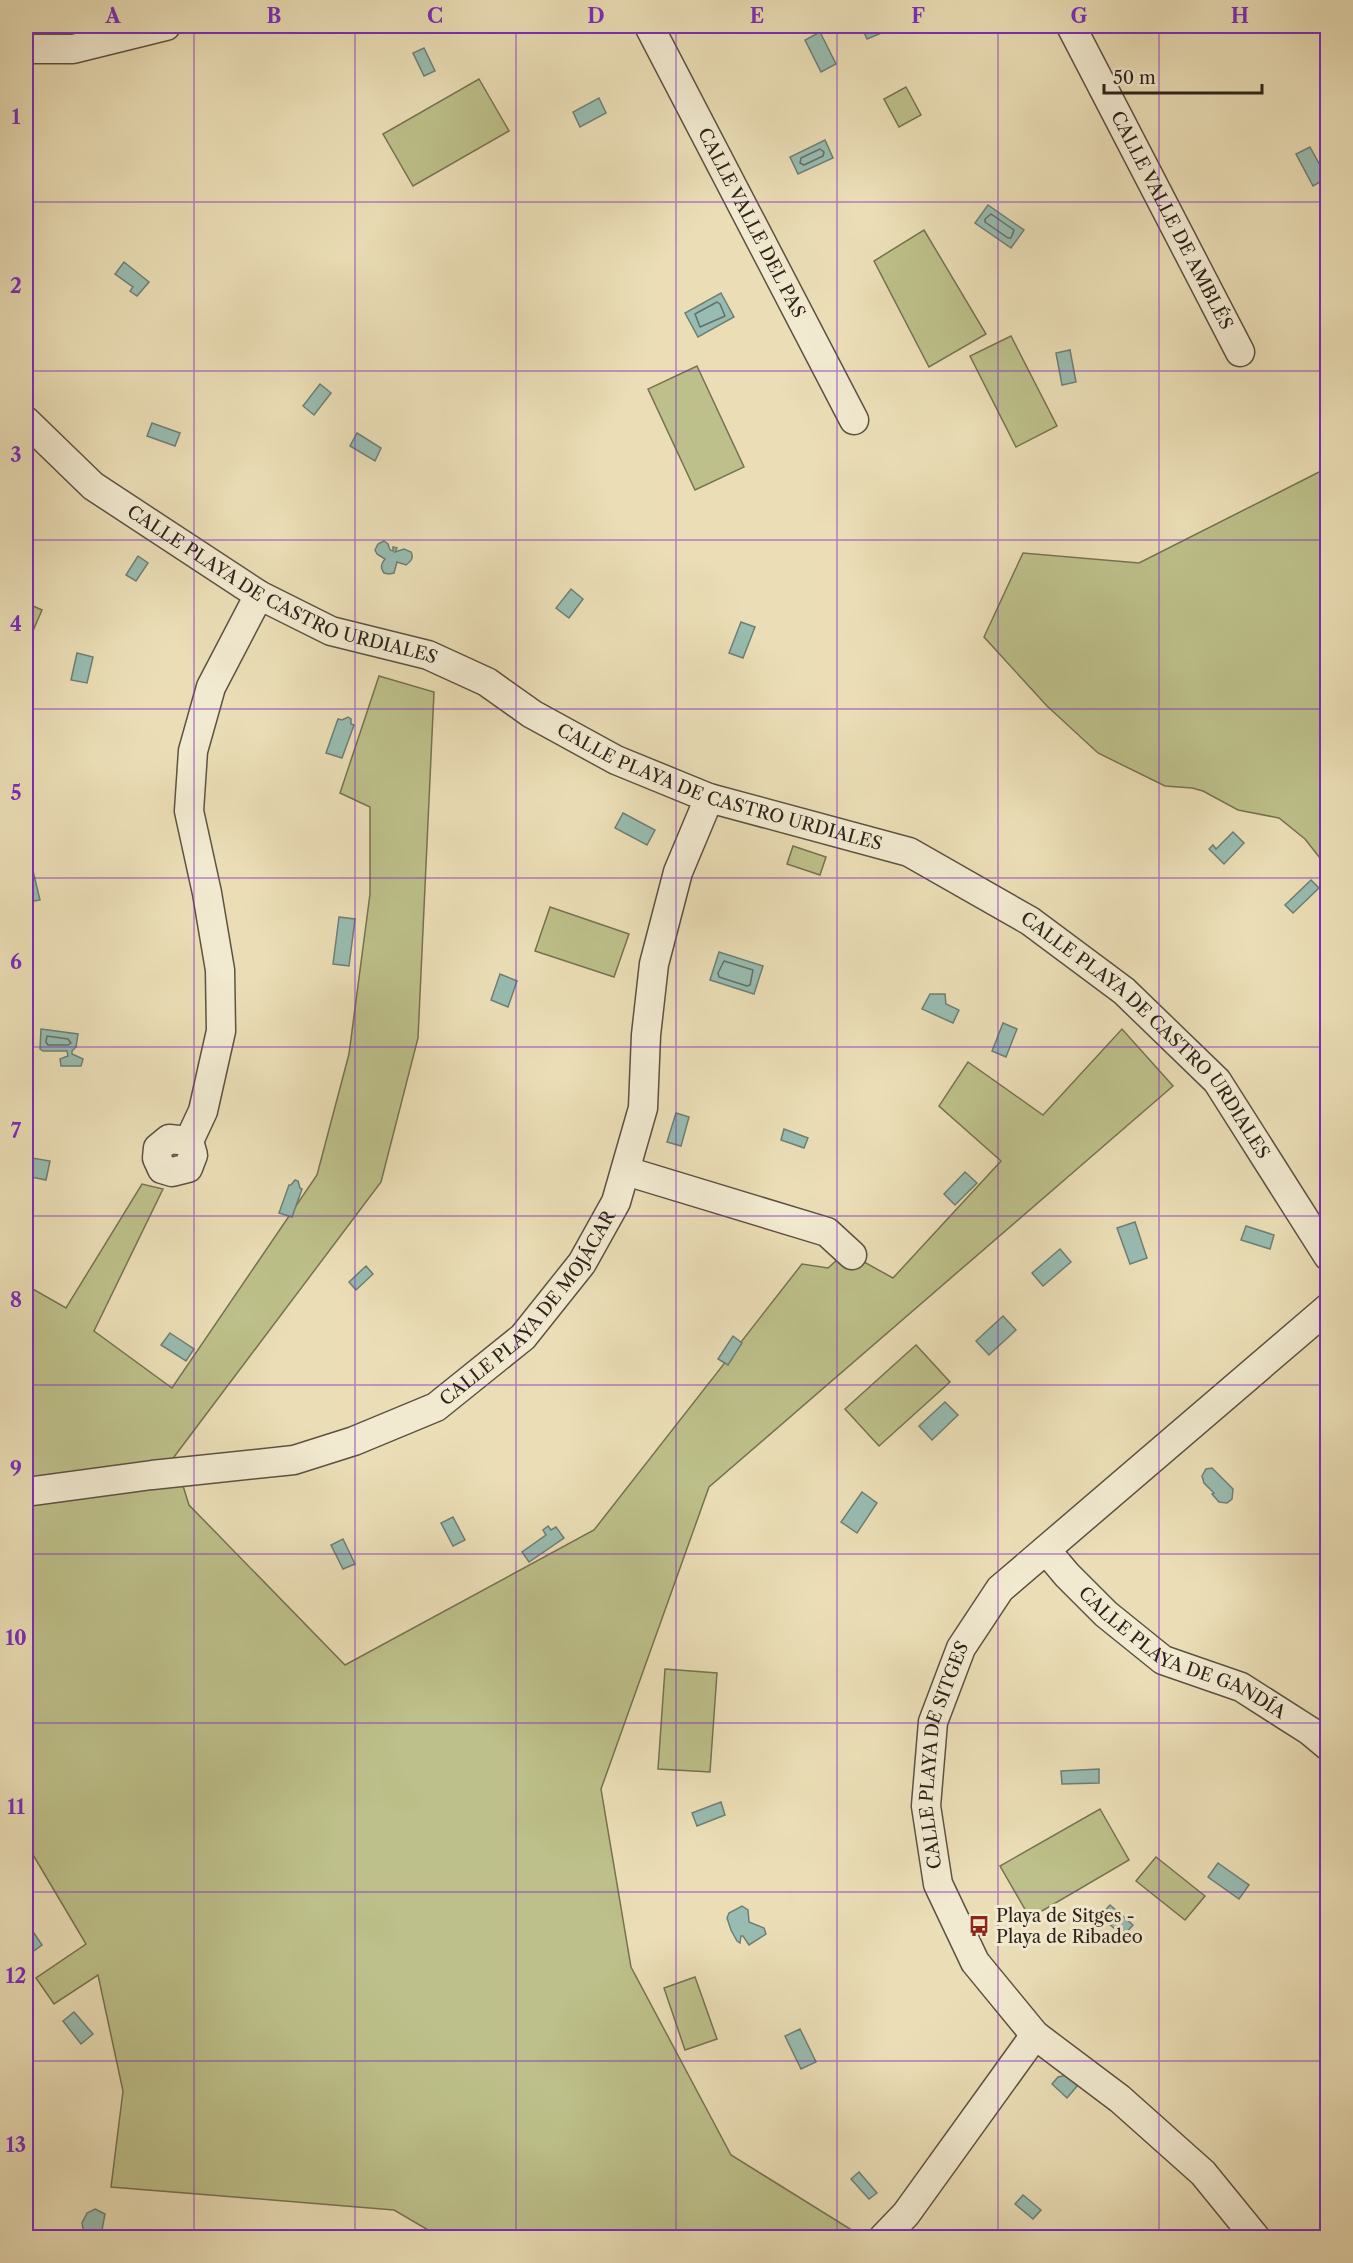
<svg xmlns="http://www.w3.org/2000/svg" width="1353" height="2263" font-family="'Libre Caslon Text',serif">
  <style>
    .green { fill: #bdc08a; stroke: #767252; stroke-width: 1.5 }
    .water { fill: #98bcb1; stroke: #6e7f75; stroke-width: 1.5 }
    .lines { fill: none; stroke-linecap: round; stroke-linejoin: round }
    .shore { stroke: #637066; stroke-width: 1.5 }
    .minor-casing { stroke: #5d5242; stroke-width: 31 }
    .minor { stroke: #f2ead0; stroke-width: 28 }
    .grid { fill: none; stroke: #7b2cbf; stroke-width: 1.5; stroke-opacity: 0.55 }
    .labels { text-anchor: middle; stroke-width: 6; stroke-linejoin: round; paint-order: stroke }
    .street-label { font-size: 18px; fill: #2e231b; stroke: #f2ead0 }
    .poi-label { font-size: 18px; fill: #2e231b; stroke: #f2ead0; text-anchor: start }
    .neatline { fill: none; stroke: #7b2cbf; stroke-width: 2 }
    .grid-label { font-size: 20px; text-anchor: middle; font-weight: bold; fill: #7b2cbf }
  </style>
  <rect width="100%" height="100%" fill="#ebdeb6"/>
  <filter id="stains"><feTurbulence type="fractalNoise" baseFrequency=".00333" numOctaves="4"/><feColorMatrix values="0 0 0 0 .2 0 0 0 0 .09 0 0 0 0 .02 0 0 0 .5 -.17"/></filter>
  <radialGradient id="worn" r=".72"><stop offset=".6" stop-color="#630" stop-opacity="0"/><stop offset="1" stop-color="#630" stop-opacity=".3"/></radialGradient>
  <g class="green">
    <path d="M479 79 509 131 413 186 383 134Z"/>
    <path d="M906 87 921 115 899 127 884 99Z"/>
    <path d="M924 230 986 334 929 367 874 261Z"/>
    <path d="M1011 336 1057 426 1016 447 970 356Z"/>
    <path d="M697 366 744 467 695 490 648 389Z"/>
    <path d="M1327 468V867L1305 839 1279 818 1238 810 1203 791 1192 788 1165 786 1098 753 1047 706 984 637 1023 553 1139 563Z"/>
    <path d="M26 603 42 610 26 647Z"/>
    <path d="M379 676 434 692 418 1038 381 1182 174 1457 189 1505 345 1665 594 1530 802 1264 828 1268 846 1252 893 1278 1001 1161 939 1106 968 1062 1043 1115 1122 1029 1173 1086 709 1487 601 1789 631 1967 731 2155 863 2237H440L394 2210 111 2187 123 2091 98 1975 54 2004 36 1978 86 1944 26 1843V1285L66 1308 142 1184 163 1189 94 1331 172 1388 317 1175 349 1054 370 894V807L340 793Z"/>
    <path d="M793 846 826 857 820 875 787 864Z"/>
    <path d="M550 907 629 934 614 977 535 951Z"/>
    <path d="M916 1345 950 1382 879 1446 845 1409Z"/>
    <path d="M665 1669 717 1673 710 1772 658 1769Z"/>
    <path d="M1100 1809 1129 1860 1030 1918 1000 1866Z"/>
    <path d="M1156 1857 1205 1896 1185 1920 1136 1881Z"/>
    <path d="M695 1977 717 2039 685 2050 664 1988Z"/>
  </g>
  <g class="water">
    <path d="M861 26H898L867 39Z"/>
    <path d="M820 32 836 64 821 72 805 40Z"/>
    <path d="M424 48 435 71 424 76 413 53Z"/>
    <path d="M599 98 606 113 580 127 573 112Z"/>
    <path d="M825 140 833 158 798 174 790 157Z"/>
    <path d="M1310 147 1327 178 1313 186 1296 154Z"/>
    <path d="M988 205 1024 230 1011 248 975 223Z"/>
    <path d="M124 262 149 282 137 296 130 291 133 287 115 274Z"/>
    <path d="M721 293 734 317 698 337 685 313Z"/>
    <path d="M1070 350 1076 382 1062 385 1056 353Z"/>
    <path d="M320 384 331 393 314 415 303 406Z"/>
    <path d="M152 423 180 433 175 446 147 436Z"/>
    <path d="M357 433 381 448 375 461 350 446Z"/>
    <path d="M384 541 388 544 390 550 393 551V547L397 548 395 552 404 549 411 552C414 558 411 561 406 565L397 562 394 573 389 574 384 573C380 567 381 564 385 559L377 554 375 550 378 544Z"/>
    <path d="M138 556 148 563 136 581 126 575Z"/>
    <path d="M571 589 583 599 569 618 556 608Z"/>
    <path d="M741 622 755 627 743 658 729 653Z"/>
    <path d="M77 653 93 657 87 683 71 680Z"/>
    <path d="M348 717 351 719V724L354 725 342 758 326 753 338 719 342 720Z"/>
    <path d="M623 813 655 830 647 845 615 828Z"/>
    <path d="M1233 832 1244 843 1224 864 1209 849 1213 845 1216 849Z"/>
    <path d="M33 871 40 900 29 902 26 887V872Z"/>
    <path d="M1311 880 1319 888 1293 913 1285 905Z"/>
    <path d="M339 917 355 919 349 966 333 964Z"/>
    <path d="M719 952 763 966 754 994 710 980Z"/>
    <path d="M500 974 517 981 508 1007 491 1000Z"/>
    <path d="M930 994H945L946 1004 959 1010 953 1023 922 1009Z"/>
    <path d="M1003 1023 1017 1029 1006 1057 992 1051Z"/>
    <path d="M41 1029 78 1034 76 1047 72 1051V1054L83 1059 81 1066H61L60 1059 68 1056 67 1051H43L40 1049Z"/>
    <path d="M676 1113 689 1117 681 1146 667 1142Z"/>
    <path d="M784 1129 808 1138 804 1148 781 1140Z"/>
    <path d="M26 1157 50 1161 46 1180 26 1176Z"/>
    <path d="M965 1172 977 1183 955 1205 944 1194Z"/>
    <path d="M295 1180 298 1181 300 1188 302 1189 292 1217 279 1213 289 1185H291Z"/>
    <path d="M1135 1222 1147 1258 1130 1264 1117 1228Z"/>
    <path d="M1246 1226 1274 1235 1270 1249 1241 1240Z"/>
    <path d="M1060 1249 1071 1262 1043 1286 1032 1273Z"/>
    <path d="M366 1266 373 1274 356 1290 349 1282Z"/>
    <path d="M1003 1316 1016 1330 989 1355 976 1341Z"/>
    <path d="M170 1333 194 1349 186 1361 161 1345Z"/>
    <path d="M733 1336 742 1343 728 1365 718 1359Z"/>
    <path d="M945 1402 958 1415 932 1440 919 1426Z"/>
    <path d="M1212 1468 1233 1489 1232 1499 1227 1503 1219 1502 1212 1494 1214 1493 1204 1483 1202 1476 1206 1469Z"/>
    <path d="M862 1492 877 1503 857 1533 841 1522Z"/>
    <path d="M453 1517 465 1540 453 1546 441 1523Z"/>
    <path d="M548 1526 551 1530 556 1527 564 1538 529 1562 522 1552 546 1535 543 1530Z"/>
    <path d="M343 1539 355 1564 343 1569 331 1545Z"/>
    <path d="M1099 1769V1783L1062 1784 1061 1771Z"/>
    <path d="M721 1802 725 1815 697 1826 692 1813Z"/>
    <path d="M1218 1863 1249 1885 1239 1899 1208 1877Z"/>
    <path d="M1110 1905 1133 1925 1123 1936 1100 1916Z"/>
    <path d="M742 1906 748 1910 749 1922 764 1928 766 1934 749 1945 743 1936H741L740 1943 737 1941 731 1930 727 1918 729 1913Z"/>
    <path d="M26 1921 42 1945 31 1953 26 1944Z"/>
    <path d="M74 2012 93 2034 81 2044 63 2021Z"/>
    <path d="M800 2029 816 2062 801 2069 785 2036Z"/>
    <path d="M1067 2075 1078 2085 1067 2098 1052 2084 1058 2077Z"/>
    <path d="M859 2172 877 2193 869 2199 851 2179Z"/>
    <path d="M1023 2195 1041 2210 1033 2219 1015 2204Z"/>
    <path d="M95 2209 105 2214 102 2230 96 2235C86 2236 83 2233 82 2223L87 2213Z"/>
  </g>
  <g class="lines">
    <g class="shore">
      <path d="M820 149 824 152 823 156 804 165 800 163 801 158Z"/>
      <path d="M991 214 1014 230 1011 238H1008L985 222V219Z"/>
      <path d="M717 302 720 304 725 316 700 327 695 314Z"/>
      <path d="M724 961 753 970 750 985 747 986 719 977 718 973Z"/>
      <path d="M47 1036 68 1039 71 1043 68 1045H48L46 1042Z"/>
    </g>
    <defs>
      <g id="minor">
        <path id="s1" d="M649 26 854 420"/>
        <path id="s2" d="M1071 26 1240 352"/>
        <path d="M26 49H73L166 26"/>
        <path id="s3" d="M26 421 93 486 259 595 331 631 428 655 487 682 532 714 616 760 709 798 909 852 1030 921 1124 991 1217 1081 1328 1256"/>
        <path d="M169 1139 189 1141 193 1155 188 1168 172 1172 162 1169 157 1158 158 1148Z"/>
        <path d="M189 1141 203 1111 221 1031 220 970 207 893 189 811 193 751 211 687 259 595"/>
        <path d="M626 1171 827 1232 852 1255"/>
        <path id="s4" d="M26 1492 152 1475 294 1460 354 1441 436 1407 523 1337 582 1263 616 1202 643 1108 646 1035 654 964 678 872 709 798"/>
        <path id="s5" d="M1046 1550 1067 1575 1106 1614 1163 1660 1241 1687 1310 1731 1328 1746"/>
        <path d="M883 2238 906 2214 1035 2035"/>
        <path id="s6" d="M1256 2238 1203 2173 1120 2099 1035 2035 975 1962 938 1884 926 1806 933 1722 961 1648 1000 1589 1328 1308"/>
      </g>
    </defs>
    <use href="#minor" class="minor-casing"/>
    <use href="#minor" class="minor"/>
  </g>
  <path class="grid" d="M194 26V2238M355 26V2238M516 26V2238M676 26V2238M837 26V2238M998 26V2238M1159 26V2238M26 202H1328M26 371H1328M26 540H1328M26 709H1328M26 878H1328M26 1047H1328M26 1216H1328M26 1385H1328M26 1554H1328M26 1723H1328M26 1892H1328M26 2061H1328"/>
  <defs>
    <symbol id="bus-bare" viewBox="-9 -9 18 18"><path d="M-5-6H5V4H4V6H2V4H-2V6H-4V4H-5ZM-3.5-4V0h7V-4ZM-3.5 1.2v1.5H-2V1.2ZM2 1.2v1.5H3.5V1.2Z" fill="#8f2418" stroke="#f2ead0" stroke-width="2.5" paint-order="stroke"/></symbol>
  </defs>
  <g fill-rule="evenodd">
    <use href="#bus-bare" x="964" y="1911" width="30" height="30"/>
  </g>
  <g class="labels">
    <g class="street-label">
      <text dy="6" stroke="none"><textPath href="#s2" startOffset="219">CALLE VALLE DE AMBLÉS</textPath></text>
      <text dy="6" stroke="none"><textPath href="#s1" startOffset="222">CALLE VALLE DEL PAS</textPath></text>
      <text dy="6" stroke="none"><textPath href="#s3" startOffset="309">CALLE PLAYA DE CASTRO URDIALES</textPath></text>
      <text dy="6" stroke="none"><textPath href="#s3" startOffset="795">CALLE PLAYA DE CASTRO URDIALES</textPath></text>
      <text dy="6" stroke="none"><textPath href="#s3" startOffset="1299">CALLE PLAYA DE CASTRO URDIALES</textPath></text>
      <text dy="6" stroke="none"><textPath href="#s4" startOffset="558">CALLE PLAYA DE MOJÁCAR</textPath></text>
      <text dy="6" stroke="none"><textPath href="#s5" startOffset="174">CALLE PLAYA DE GANDÍA</textPath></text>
      <text dy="6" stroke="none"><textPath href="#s6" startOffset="614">CALLE PLAYA DE SITGES</textPath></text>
    </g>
    <g class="poi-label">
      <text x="996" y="1922">Playa de Sitges -<tspan x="996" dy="21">Playa de Ribadeo</tspan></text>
    </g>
  </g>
  <rect width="1353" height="2263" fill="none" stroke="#ebdeb6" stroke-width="66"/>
  <path d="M1104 84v9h158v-9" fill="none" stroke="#2e231b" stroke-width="3"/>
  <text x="1113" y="84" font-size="18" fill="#2e231b" stroke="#f2ead0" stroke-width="4.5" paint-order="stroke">50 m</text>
  <rect x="33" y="33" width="1287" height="2197" class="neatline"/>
  <g class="grid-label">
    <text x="113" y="23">A</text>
    <text x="274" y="23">B</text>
    <text x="435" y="23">C</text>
    <text x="596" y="23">D</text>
    <text x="757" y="23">E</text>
    <text x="918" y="23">F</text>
    <text x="1079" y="23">G</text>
    <text x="1240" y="23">H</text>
    <text x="16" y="124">1</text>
    <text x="16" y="293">2</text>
    <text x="16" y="462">3</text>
    <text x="16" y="631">4</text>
    <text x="16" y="800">5</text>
    <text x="16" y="969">6</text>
    <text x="16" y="1138">7</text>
    <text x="16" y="1307">8</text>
    <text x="16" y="1476">9</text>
    <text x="16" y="1645">10</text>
    <text x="16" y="1814">11</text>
    <text x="16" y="1983">12</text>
    <text x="16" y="2152">13</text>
  </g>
  <rect width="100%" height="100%" filter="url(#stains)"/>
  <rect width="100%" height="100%" fill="url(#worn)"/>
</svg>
